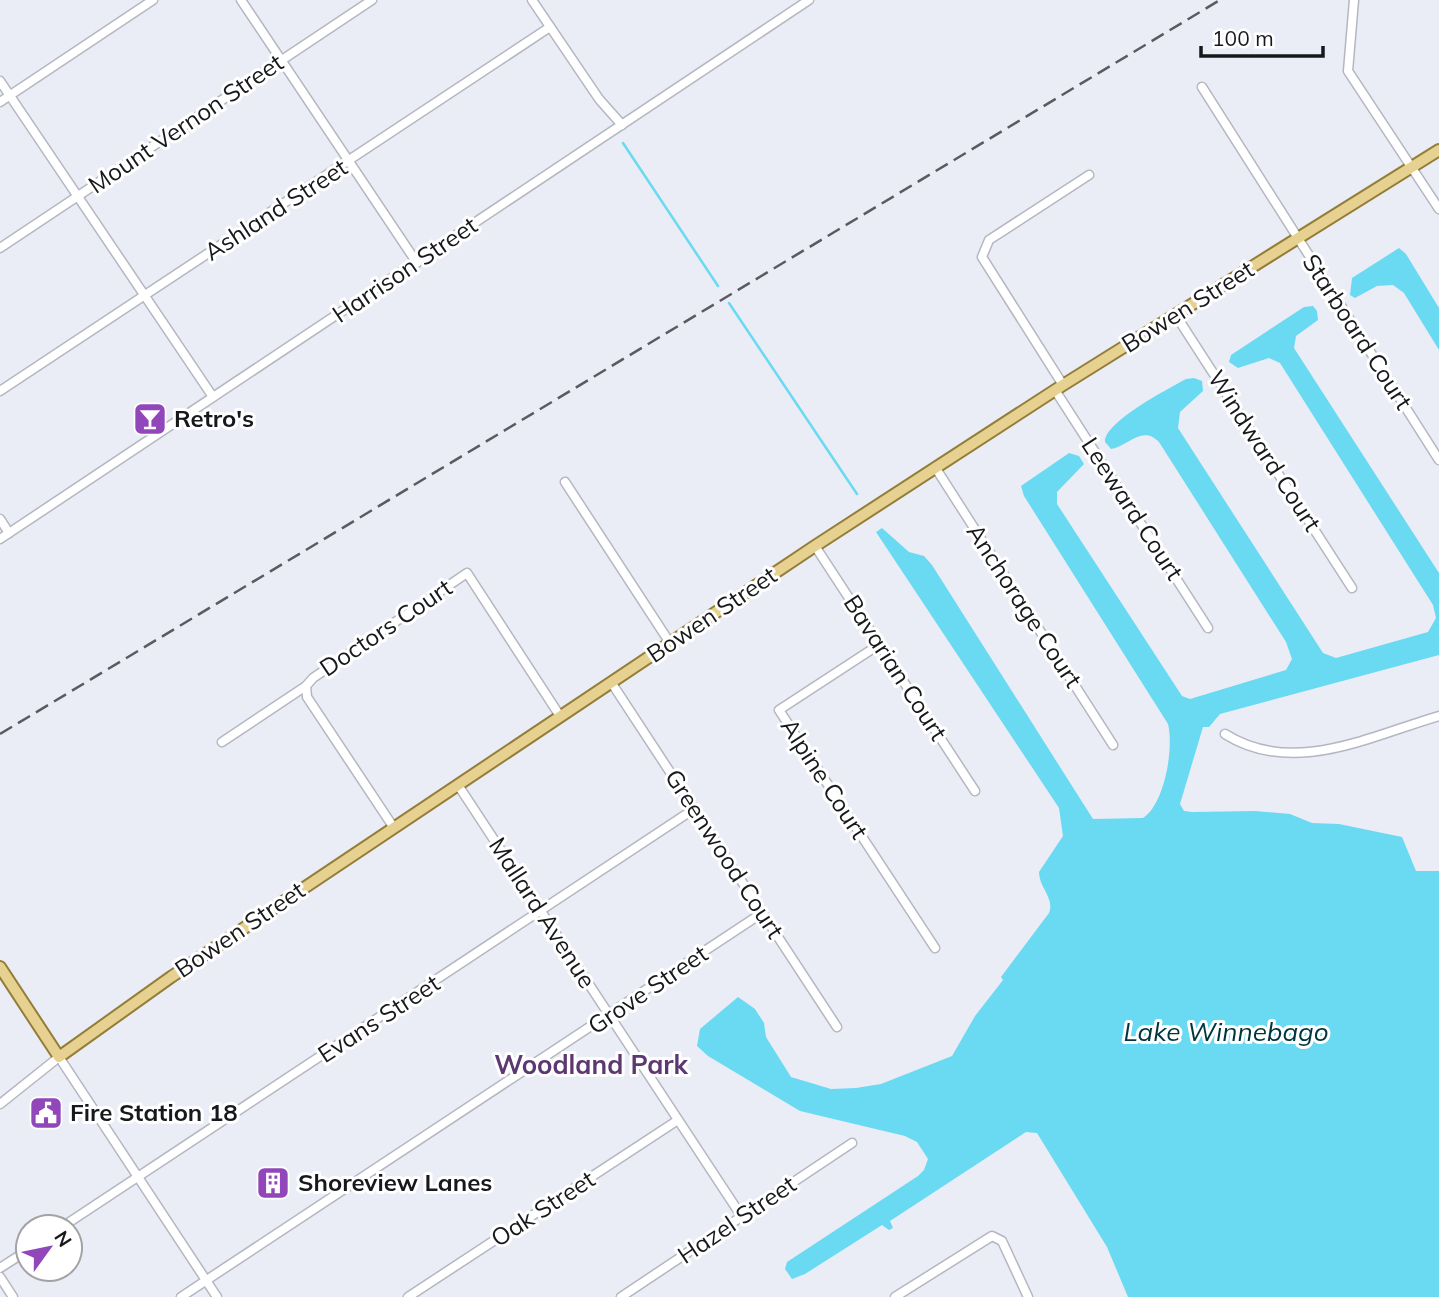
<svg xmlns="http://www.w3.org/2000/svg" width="1439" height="1297" font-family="Mulish,sans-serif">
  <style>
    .water { fill: #6ad9f2 }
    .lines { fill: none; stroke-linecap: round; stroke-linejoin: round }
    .stream { stroke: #6ad9f2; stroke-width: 2.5 }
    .minor-casing { stroke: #b4b7c0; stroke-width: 11 }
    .major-casing { stroke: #937d37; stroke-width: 14 }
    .minor { stroke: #fff; stroke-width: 8 }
    .major { stroke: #e6d190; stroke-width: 10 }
    .rail { stroke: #595b60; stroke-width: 2.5; stroke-dasharray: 14 7; stroke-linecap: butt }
    .labels { text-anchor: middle; stroke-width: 6; stroke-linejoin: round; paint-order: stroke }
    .street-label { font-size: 24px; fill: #17181b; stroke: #fff }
    .poi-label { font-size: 24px; font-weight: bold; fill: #17181b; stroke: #fff; text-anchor: start }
    .water-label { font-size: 26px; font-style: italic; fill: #00353f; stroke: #fff }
    .neighbourhood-label { font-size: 26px; font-weight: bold; fill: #5c3770; stroke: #fff }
  </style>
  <rect width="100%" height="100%" fill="#eaedf6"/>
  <g class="water">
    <path d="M1399 248 1406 254 1439 308V350L1404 293 1393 285 1377 286 1355 298 1350 295 1352 278Z"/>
    <path d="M1313 306 1317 311 1318 320 1296 336 1294 348 1439 573V655L1220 714 1209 727H1203L1180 804 1184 811 1192 812 1255 811 1290 814 1312 823 1339 824 1402 837 1416 871H1439V1297H1128L1107 1247 1037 1133 1026 1132 890 1221 893 1228 889 1230 882 1225 805 1274 792 1279 785 1269 787 1262 918 1176 924 1170 928 1159 917 1142 905 1136 800 1111 708 1056 697 1046 700 1029 738 997 755 1009 764 1023 766 1037 791 1077 831 1089 856 1088 881 1084 952 1056 975 1016 1003 980 1001 977 1049 913C1055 898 1039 888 1039 872L1063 836 1059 808 876 532 882 528 909 552 924 556 932 565 1093 819 1143 818C1165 804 1174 747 1168 724L1024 496 1021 486 1069 453 1079 456 1084 464 1057 492V504L1182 696 1190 699 1286 670 1292 659 1286 642 1159 442C1142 424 1127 447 1111 449L1105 442C1104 422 1168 389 1186 379L1194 378 1202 381 1203 391 1180 412 1178 428 1323 653 1336 658 1428 632 1436 618 1433 605 1280 363 1269 358 1238 368 1229 362 1231 355 1304 307Z"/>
  </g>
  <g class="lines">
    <g class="stream">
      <path d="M623 143 718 286"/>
      <path d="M729 303 857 494"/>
    </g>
    <defs>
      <g id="minor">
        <path d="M241 0 417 263"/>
        <path d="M532 0 599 99 622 125"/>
        <path d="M1354 0 1348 71 1439 209"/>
        <path d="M0 81 213 397"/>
        <path d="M1202 87 1439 460"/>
        <path d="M0 102 153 0"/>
        <path d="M0 248 372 0"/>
        <path d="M1175 314 1352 588"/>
        <path d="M1063 385 982 257 989 240 1089 175"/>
        <path d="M1055 390 1208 628"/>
        <path d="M0 391 550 27"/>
        <path d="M935 467 1113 745"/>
        <path d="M565 482 670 643"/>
        <path d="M0 519 9 533"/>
        <path d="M0 539 809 0"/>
        <path d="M815 546 975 791"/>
        <path d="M880 644 779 710 935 948"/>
        <path d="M611 682 837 1027"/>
        <path d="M1225 734C1293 777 1370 736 1439 716"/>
        <path d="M222 742 306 686"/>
        <path d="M458 785 742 1217"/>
        <path d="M394 828 307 697 306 686 313 678 467 573 560 716"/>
        <path d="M0 1104 59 1057 217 1297"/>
        <path d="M62 1227 694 809"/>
        <path d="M0 1268 28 1250"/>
        <path d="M0 1277 13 1297"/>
        <path d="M181 1297 762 913"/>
        <path d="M408 1297 678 1120"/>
        <path d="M621 1297 852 1143"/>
        <path d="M895 1297 992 1236 1002 1241 1028 1297"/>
      </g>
      <path id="major" d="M0 967 59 1057 171 977 815 546 1063 385 1439 150"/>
    </defs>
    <use href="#minor" class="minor-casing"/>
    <use href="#major" class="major-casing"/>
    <use href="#minor" class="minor"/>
    <use href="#major" class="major"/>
    <path class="rail" d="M0 734 1220 0"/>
  </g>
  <defs>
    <symbol id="bar-square" viewBox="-11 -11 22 22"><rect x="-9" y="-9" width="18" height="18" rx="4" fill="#9147b9" stroke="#fff"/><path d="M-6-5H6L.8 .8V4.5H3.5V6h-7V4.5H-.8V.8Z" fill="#fff"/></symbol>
    <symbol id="civic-square" viewBox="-11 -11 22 22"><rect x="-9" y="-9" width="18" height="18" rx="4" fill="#9147b9" stroke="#fff"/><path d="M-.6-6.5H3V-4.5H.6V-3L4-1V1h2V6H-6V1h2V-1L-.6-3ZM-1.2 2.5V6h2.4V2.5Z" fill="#fff"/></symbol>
    <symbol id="building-square" viewBox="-11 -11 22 22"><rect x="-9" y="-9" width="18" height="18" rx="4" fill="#9147b9" stroke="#fff"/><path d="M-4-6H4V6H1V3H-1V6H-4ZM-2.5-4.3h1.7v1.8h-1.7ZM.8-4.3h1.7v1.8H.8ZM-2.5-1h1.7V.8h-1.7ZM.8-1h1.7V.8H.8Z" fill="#fff"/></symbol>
  </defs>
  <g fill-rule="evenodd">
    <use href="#bar-square" x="131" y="400" width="38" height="38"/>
    <use href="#civic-square" x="27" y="1094" width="38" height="38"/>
    <use href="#building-square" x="254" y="1164" width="38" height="38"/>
  </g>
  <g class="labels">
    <g class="street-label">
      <text transform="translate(186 124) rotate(-34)" y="8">Mount Vernon Street</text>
      <text transform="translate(276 210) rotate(-33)" y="8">Ashland Street</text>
      <text transform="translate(405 270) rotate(-34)" y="8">Harrison Street</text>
      <text transform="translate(1188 307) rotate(-32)" y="8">Bowen Street</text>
      <text transform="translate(1357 332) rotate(57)" y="8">Starboard Court</text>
      <text transform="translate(1264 451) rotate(57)" y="8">Windward Court</text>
      <text transform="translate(1132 509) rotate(57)" y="8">Leeward Court</text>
      <text transform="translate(1024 606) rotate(57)" y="8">Anchorage Court</text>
      <text transform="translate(712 615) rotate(-34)" y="8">Bowen Street</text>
      <text transform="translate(386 628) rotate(-34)" y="8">Doctors Court</text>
      <text transform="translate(895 668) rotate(57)" y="8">Bavarian Court</text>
      <text transform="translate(824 779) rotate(57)" y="8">Alpine Court</text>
      <text transform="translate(724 854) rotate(57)" y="8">Greenwood Court</text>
      <text transform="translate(542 913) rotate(57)" y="8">Mallard Avenue</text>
      <text transform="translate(240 930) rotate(-34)" y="8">Bowen Street</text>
      <text transform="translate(648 990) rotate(-34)" y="8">Grove Street</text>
      <text transform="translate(379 1019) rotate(-33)" y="8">Evans Street</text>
      <text transform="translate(543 1209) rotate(-33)" y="8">Oak Street</text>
      <text transform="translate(737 1220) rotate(-34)" y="8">Hazel Street</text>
    </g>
    <g class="poi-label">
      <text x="174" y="427">Retro's</text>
      <text x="70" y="1121">Fire Station 18</text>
      <text x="298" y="1191">Shoreview Lanes</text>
    </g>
    <g class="water-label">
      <text x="1226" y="1041">Lake Winnebago</text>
    </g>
    <g class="neighbourhood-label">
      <text x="591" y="1074">Woodland Park</text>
    </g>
  </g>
  <g transform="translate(49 1248) rotate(57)"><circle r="33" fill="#ffffff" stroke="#a2a3a4" stroke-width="2"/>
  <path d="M0-5L12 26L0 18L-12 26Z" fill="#9147b9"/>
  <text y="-10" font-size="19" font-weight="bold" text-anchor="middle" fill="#17181b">N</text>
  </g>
  <path d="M1201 46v10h122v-10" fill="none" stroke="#17181b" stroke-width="3.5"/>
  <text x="1212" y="46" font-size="21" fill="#17181b" stroke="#ffffff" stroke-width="5" paint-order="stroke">100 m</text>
</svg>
